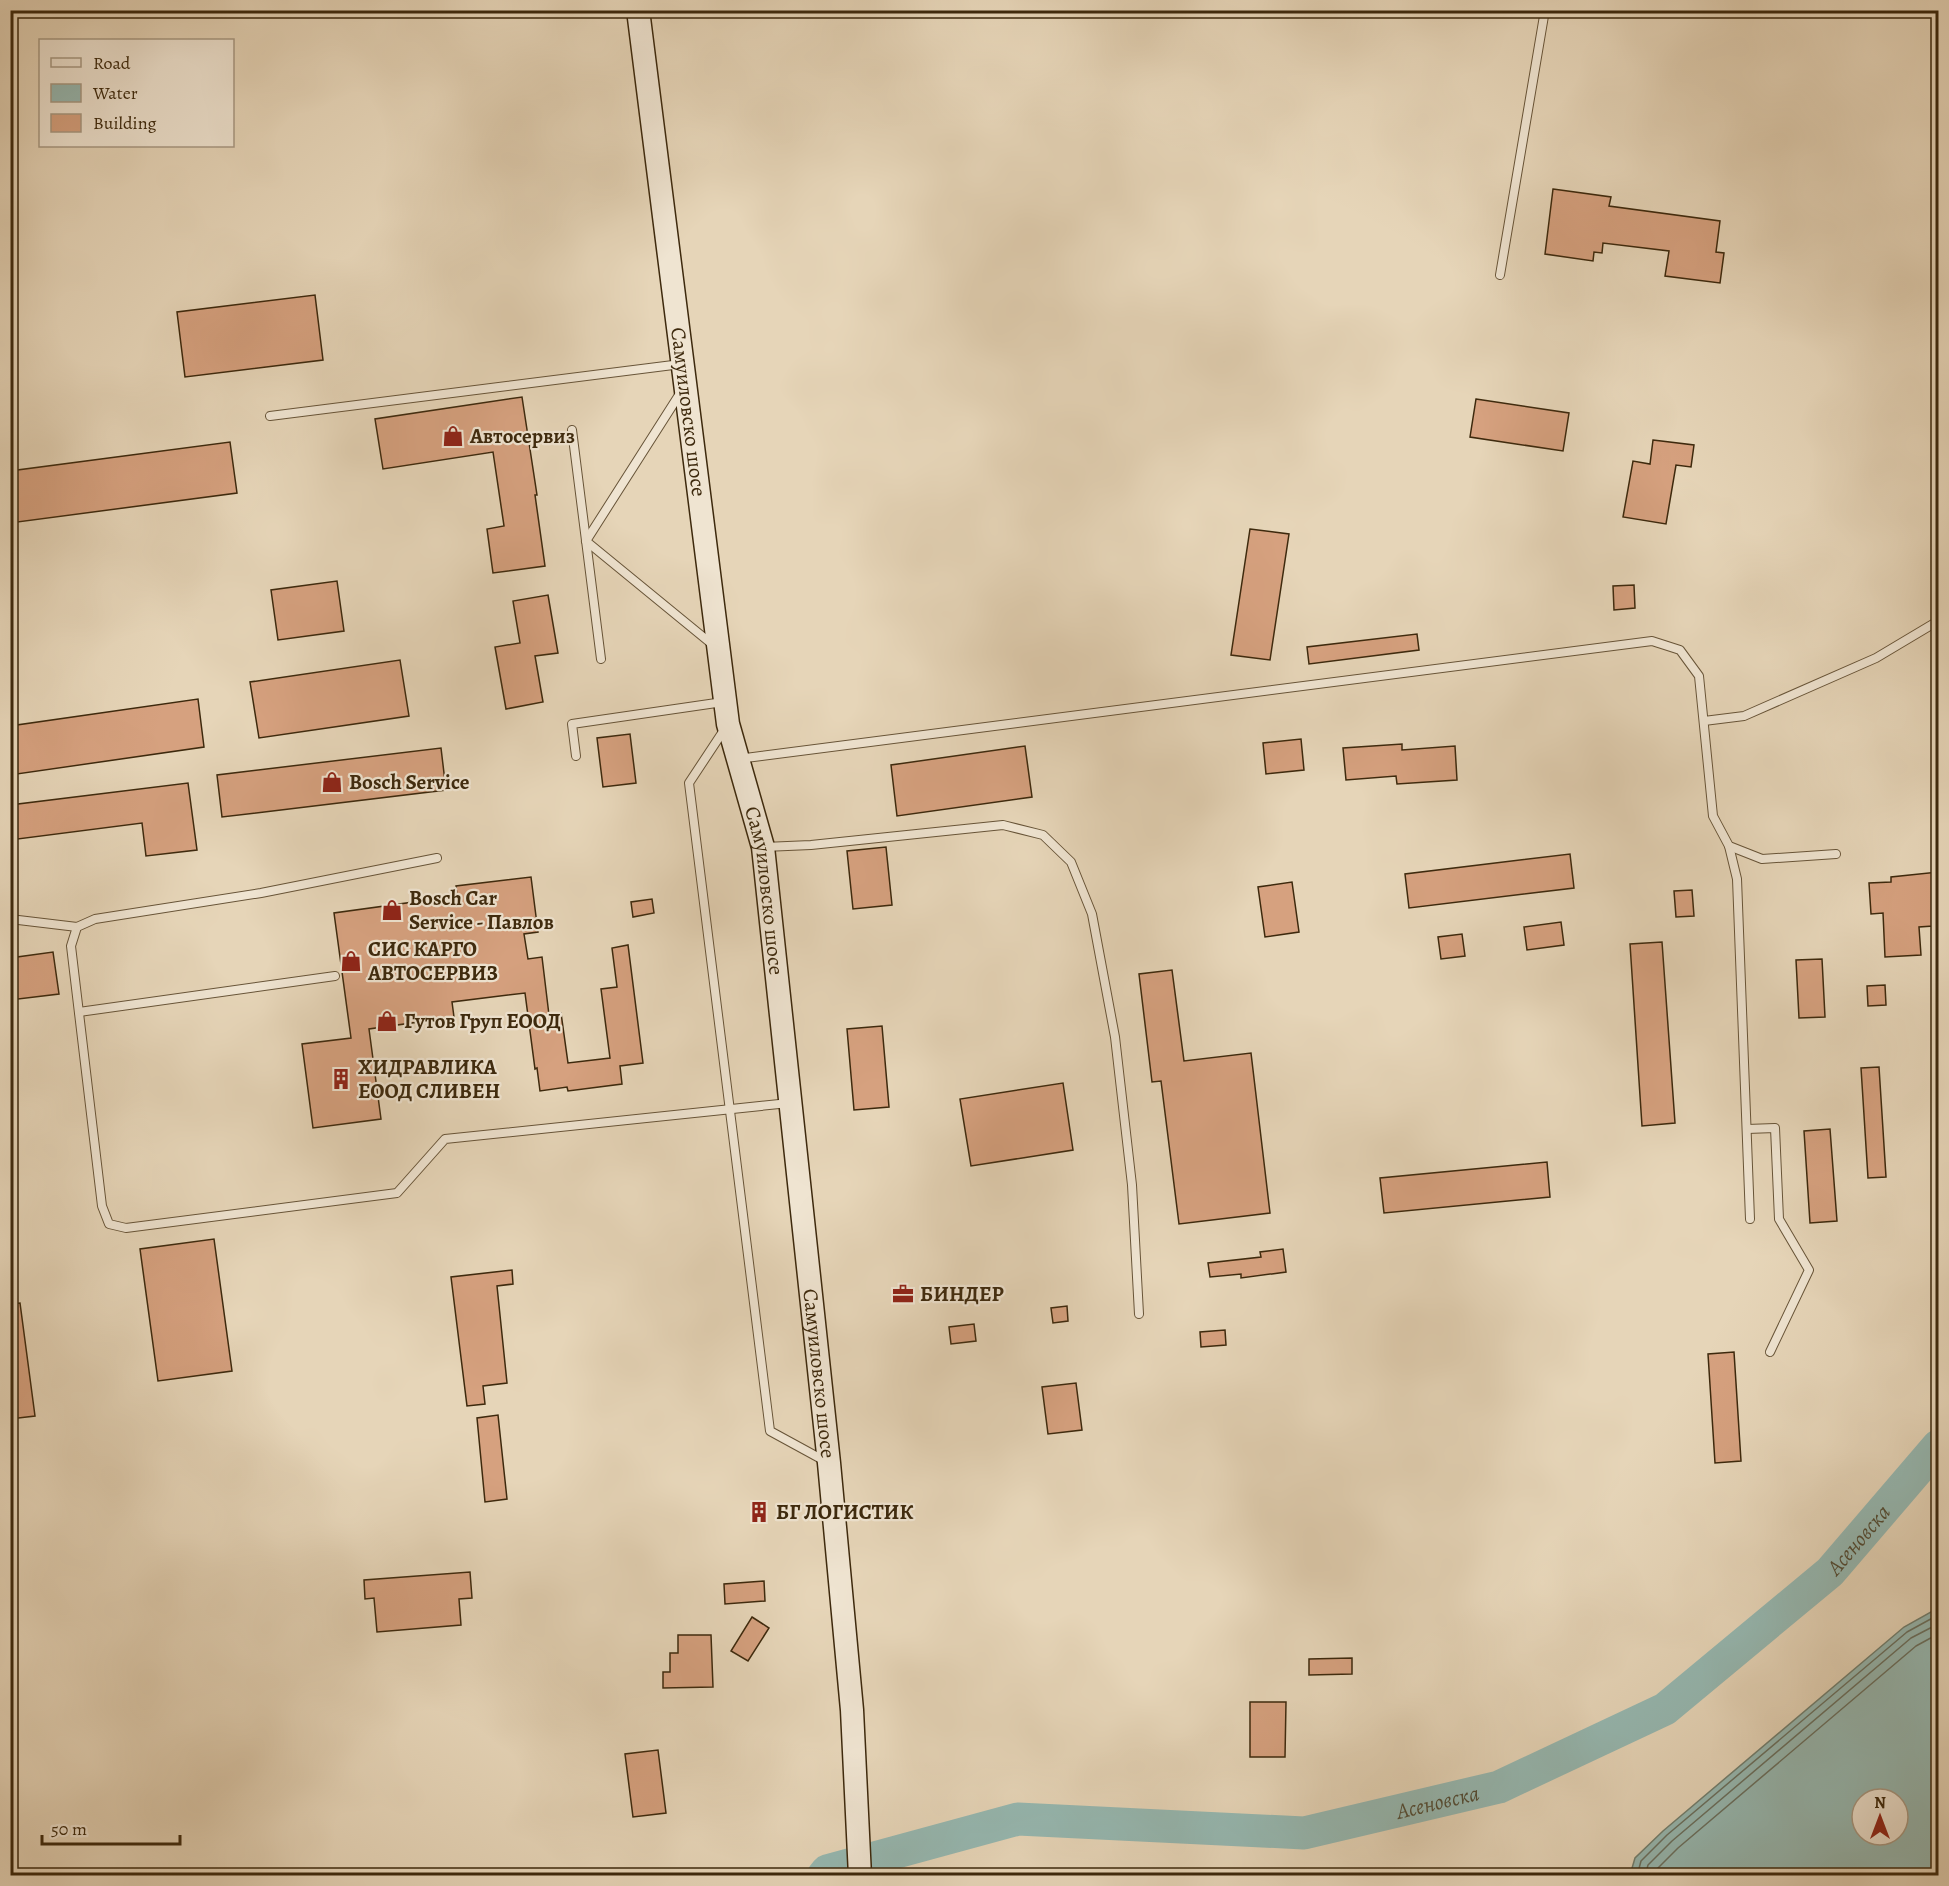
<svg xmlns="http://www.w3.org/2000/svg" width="1949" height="1886" font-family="Alegreya,serif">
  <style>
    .water { fill: #96b8b1; stroke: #727f6f; stroke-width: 1.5; fill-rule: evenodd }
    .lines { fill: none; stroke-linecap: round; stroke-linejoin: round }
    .shore { stroke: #6a705f; stroke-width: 1.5 }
    .river { stroke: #96b8b1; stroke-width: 33 }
    .building { fill: #d6a17f; stroke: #3d290d; stroke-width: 1.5 }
    .lane-casing { stroke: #675438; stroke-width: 10 }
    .secondary-casing { stroke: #3d290d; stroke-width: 25 }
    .lane { stroke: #efe4d1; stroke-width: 8 }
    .secondary { stroke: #efe4d1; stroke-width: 22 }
    .labels { text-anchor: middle; stroke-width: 4.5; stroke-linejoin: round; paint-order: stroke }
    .street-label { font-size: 21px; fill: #3d290d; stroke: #efe4d1 }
    .poi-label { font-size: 21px; font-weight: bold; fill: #3d290d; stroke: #efe4d1; text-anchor: start }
    .water-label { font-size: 22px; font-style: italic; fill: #534d36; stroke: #efe4d1 }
  </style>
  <rect width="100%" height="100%" fill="#e6d5b8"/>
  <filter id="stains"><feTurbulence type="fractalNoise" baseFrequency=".00333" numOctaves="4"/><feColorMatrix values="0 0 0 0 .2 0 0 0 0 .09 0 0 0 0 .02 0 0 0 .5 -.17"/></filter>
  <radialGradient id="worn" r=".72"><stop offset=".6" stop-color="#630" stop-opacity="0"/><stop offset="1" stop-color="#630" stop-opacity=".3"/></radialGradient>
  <path class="water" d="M1938 1608V1875H1630L1635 1858 1663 1831 1904 1627ZM1862 1799H1898V1835H1862Z"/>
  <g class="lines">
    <g class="shore">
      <path d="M1637 1876 1641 1861 1667 1835 1907 1632 1938 1615"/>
      <path d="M1645 1876 1648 1865 1672 1841 1911 1638 1938 1624"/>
      <path d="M1654 1876 1656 1870 1678 1848 1916 1646 1938 1634"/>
    </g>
    <path class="river" id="s1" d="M823 1876 827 1871 1018 1819 1304 1833 1499 1787 1665 1709 1830 1572 1938 1446"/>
  </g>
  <g class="building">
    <path d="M1553 189 1611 197 1609 206 1720 221 1716 252 1724 253 1720 283 1665 276 1669 251 1603 243 1602 253 1594 252 1593 261 1545 254Z"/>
    <path d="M315 295 323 360 185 377 177 312Z"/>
    <path d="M522 397 537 495H535L545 566 493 573 487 529 504 526 493 452 383 469 375 419Z"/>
    <path d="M1476 399 1569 413 1563 451 1470 437Z"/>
    <path d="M1653 440 1694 445 1691 467 1676 465 1666 524 1623 517 1633 461 1650 464Z"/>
    <path d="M230 442 237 493 10 523V471Z"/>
    <path d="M1250 529 1289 534 1270 660 1231 655Z"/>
    <path d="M337 581 344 631 278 640 271 590Z"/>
    <path d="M1634 585 1635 608 1614 610 1613 586Z"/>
    <path d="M548 595 558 653 535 656 543 702 506 709 495 647 520 643 513 601Z"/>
    <path d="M1417 634 1419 650 1309 664 1307 647Z"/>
    <path d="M400 660 409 716 259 738 250 682Z"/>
    <path d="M198 699 204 747 10 775V726Z"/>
    <path d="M630 734 636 783 603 787 597 738Z"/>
    <path d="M1301 739 1304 770 1266 774 1263 743Z"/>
    <path d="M1402 744V750L1455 746 1457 780 1397 784 1396 776 1346 780 1343 748Z"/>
    <path d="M1025 746 1032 797 897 816 891 765Z"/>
    <path d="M441 748 446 790 222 817 217 775Z"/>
    <path d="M188 783 197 850 146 856 142 823 10 840V805Z"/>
    <path d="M886 847 892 905 853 909 847 851Z"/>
    <path d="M1570 854 1574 888 1409 908 1405 874Z"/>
    <path d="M1938 872V917H1933V926L1919 927 1921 955 1885 957 1883 913 1871 914 1869 883 1891 882V877Z"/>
    <path d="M531 877 538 932 524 934 528 959 542 957 549 1015 561 1013 568 1063 610 1058 601 989 617 987 612 948 628 945 643 1063 620 1066 622 1084 568 1091 567 1087 540 1091 537 1068 535 1069 525 993 452 1002 454 1017 369 1029 381 1119 313 1128 302 1044 351 1038 334 913 457 896 456 886Z"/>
    <path d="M1292 882 1299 932 1265 937 1258 887Z"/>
    <path d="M1692 890 1694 916 1676 917 1674 891Z"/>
    <path d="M652 899 654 913 633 917 631 902Z"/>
    <path d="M1561 922 1564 945 1527 950 1524 927Z"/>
    <path d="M1462 934 1465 956 1441 959 1438 937Z"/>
    <path d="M1662 942 1675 1123 1642 1126 1630 944Z"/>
    <path d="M53 952 59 994 10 1000V958Z"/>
    <path d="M1822 959 1825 1017 1799 1018 1796 960Z"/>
    <path d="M1172 970 1184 1061 1251 1053 1270 1213 1179 1224 1161 1081 1152 1082 1139 974Z"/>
    <path d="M1885 985 1886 1005 1868 1006 1867 986Z"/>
    <path d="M882 1026 889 1107 854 1110 847 1029Z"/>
    <path d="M1879 1067 1886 1177 1868 1178 1861 1068Z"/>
    <path d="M1063 1083 1073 1150 971 1166 960 1099Z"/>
    <path d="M1830 1129 1837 1221 1810 1223 1804 1131Z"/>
    <path d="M1547 1162 1550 1197 1384 1213 1380 1178Z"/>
    <path d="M214 1239 232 1371 158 1381 140 1249Z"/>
    <path d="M1283 1249 1286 1272 1241 1278V1274L1210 1277 1208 1263 1261 1257 1260 1252Z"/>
    <path d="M512 1270 513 1284 497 1286 507 1383 483 1386 485 1404 467 1406 451 1277Z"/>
    <path d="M20 1303 35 1416 10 1419V1304Z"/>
    <path d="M1067 1306 1068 1321 1053 1323 1051 1308Z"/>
    <path d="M974 1324 976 1341 951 1344 949 1327Z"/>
    <path d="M1225 1330 1226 1345 1201 1347 1200 1332Z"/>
    <path d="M1734 1352 1741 1461 1715 1463 1708 1354Z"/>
    <path d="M1076 1383 1082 1430 1048 1434 1042 1387Z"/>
    <path d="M498 1415 507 1499 485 1502 477 1418Z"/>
    <path d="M470 1572 472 1598 459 1599 461 1625 377 1632 374 1598 365 1599 364 1580Z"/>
    <path d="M764 1581 765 1601 725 1604 724 1584Z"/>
    <path d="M752 1617 769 1628 748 1661 731 1651Z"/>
    <path d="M678 1635H711L713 1687 663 1688V1672H670V1653H678Z"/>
    <path d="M1352 1658V1674L1309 1675V1659Z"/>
    <path d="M1250 1702H1286L1285 1757H1250Z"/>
    <path d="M658 1750 666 1813 633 1817 625 1754Z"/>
  </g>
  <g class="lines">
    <defs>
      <g id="lane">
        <path d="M1500 275 1545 10"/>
        <path d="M681 392 586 541 713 645"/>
        <path d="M270 416 681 364"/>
        <path d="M572 430 601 659"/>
        <path d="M1704 721 1744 716 1876 658 1938 621"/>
        <path d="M726 727 689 783 770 1431 825 1461"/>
        <path d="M576 756 572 724 723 702"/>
        <path d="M738 759 1652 641 1680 650 1699 676 1713 816 1729 846 1762 859 1836 854"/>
        <path d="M1729 846 1737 879 1750 1219"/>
        <path d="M764 847 811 845 1003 825 1043 835 1071 862 1092 914 1115 1037 1132 1185 1139 1314"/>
        <path d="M437 858 261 893 95 919 77 927 71 946 102 1206 109 1224 126 1228 397 1193 445 1139 789 1103"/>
        <path d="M10 919 77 927"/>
        <path d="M79 1012 335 976"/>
        <path d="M1747 1129 1775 1128 1779 1219 1809 1270 1770 1352"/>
      </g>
      <g id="secondary">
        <path id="s2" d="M638 10 728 724 763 847 829 1463 852 1710 860 1876"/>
      </g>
    </defs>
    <use href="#lane" class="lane-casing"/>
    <use href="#secondary" class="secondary-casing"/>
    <use href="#lane" class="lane"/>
    <use href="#secondary" class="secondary"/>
  </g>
  <defs>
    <symbol id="shop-bare" viewBox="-9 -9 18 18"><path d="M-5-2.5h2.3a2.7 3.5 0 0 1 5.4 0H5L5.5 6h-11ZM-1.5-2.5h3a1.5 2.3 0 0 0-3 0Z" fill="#8f2418" stroke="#efe4d1" stroke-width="2.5" paint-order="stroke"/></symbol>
    <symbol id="building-bare" viewBox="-9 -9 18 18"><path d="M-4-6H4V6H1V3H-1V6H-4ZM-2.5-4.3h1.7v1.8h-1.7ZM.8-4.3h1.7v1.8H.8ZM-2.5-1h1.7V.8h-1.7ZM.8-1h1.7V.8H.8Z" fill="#8f2418" stroke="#efe4d1" stroke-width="2.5" paint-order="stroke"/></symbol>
    <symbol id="office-bare" viewBox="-9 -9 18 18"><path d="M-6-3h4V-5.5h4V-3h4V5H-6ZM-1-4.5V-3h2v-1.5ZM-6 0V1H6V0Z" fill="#8f2418" stroke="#efe4d1" stroke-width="2.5" paint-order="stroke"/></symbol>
  </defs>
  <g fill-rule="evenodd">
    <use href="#shop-bare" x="438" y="421" width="30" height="30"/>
    <use href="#shop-bare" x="317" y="767" width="30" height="30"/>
    <use href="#shop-bare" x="377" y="895" width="30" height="30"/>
    <use href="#shop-bare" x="336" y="946" width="30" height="30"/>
    <use href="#shop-bare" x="372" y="1006" width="30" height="30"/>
    <use href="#building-bare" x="326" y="1064" width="30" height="30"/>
    <use href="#office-bare" x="888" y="1279" width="30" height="30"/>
    <use href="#building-bare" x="744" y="1497" width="30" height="30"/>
  </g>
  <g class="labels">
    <g class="street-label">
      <text dy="7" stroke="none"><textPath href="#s2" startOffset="405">Самуиловско шосе</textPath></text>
      <text dy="7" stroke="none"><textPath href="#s2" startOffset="891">Самуиловско шосе</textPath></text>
      <text dy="7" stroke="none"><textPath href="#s2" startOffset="1377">Самуиловско шосе</textPath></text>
    </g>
    <g class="poi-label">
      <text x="470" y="443">Автосервиз</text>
      <text x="349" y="789">Bosch Service</text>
      <text x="409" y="905">Bosch Car<tspan x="409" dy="24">Service - Павлов</tspan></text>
      <text x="368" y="956">СИС КАРГО<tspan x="368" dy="24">АВТОСЕРВИЗ</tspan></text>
      <text x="404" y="1028">Гутов Груп ЕООД</text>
      <text x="358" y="1074">ХИДРАВЛИКА<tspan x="358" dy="24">ЕООД СЛИВЕН</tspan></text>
      <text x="920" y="1301">БИНДЕР</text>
      <text x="776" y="1519">БГ ЛОГИСТИК</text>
    </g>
    <g class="water-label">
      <text dy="8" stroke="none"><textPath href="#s1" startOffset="1132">Асеновска</textPath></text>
      <text dy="8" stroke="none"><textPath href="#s1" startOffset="628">Асеновска</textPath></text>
    </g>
  </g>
  <rect width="1949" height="1886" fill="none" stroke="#e6d5b8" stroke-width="36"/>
  <rect x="12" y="12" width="1925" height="1862" fill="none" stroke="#3d290d" stroke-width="3"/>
  <rect x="18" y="18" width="1913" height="1850" fill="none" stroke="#3d290d" stroke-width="1.5"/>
  <rect x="39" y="39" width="195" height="108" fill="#efe4d1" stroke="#a89983" stroke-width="1.5"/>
  <rect x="51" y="58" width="30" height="9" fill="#efe4d1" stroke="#a89983" stroke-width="1.5"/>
  <text x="93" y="69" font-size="18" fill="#3d290d">Road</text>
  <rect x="51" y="84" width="30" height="18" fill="#96b8b1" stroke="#a89983" stroke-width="1.5"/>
  <text x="93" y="99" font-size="18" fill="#3d290d">Water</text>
  <rect x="51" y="114" width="30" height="18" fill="#d6a17f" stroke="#a89983" stroke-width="1.5"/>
  <text x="93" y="129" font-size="18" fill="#3d290d">Building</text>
  <g transform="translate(1880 1817)"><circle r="28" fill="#efe4d1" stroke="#a89983" stroke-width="1.5"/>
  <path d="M0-4.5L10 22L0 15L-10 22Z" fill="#8f2418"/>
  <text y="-9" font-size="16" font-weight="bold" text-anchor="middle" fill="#3d290d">N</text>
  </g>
  <path d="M42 1835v9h138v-9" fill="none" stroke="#3d290d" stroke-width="3"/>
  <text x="51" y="1835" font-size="18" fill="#3d290d" stroke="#efe4d1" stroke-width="4.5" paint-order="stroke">50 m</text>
  <rect width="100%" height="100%" filter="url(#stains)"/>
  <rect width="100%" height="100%" fill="url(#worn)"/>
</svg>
